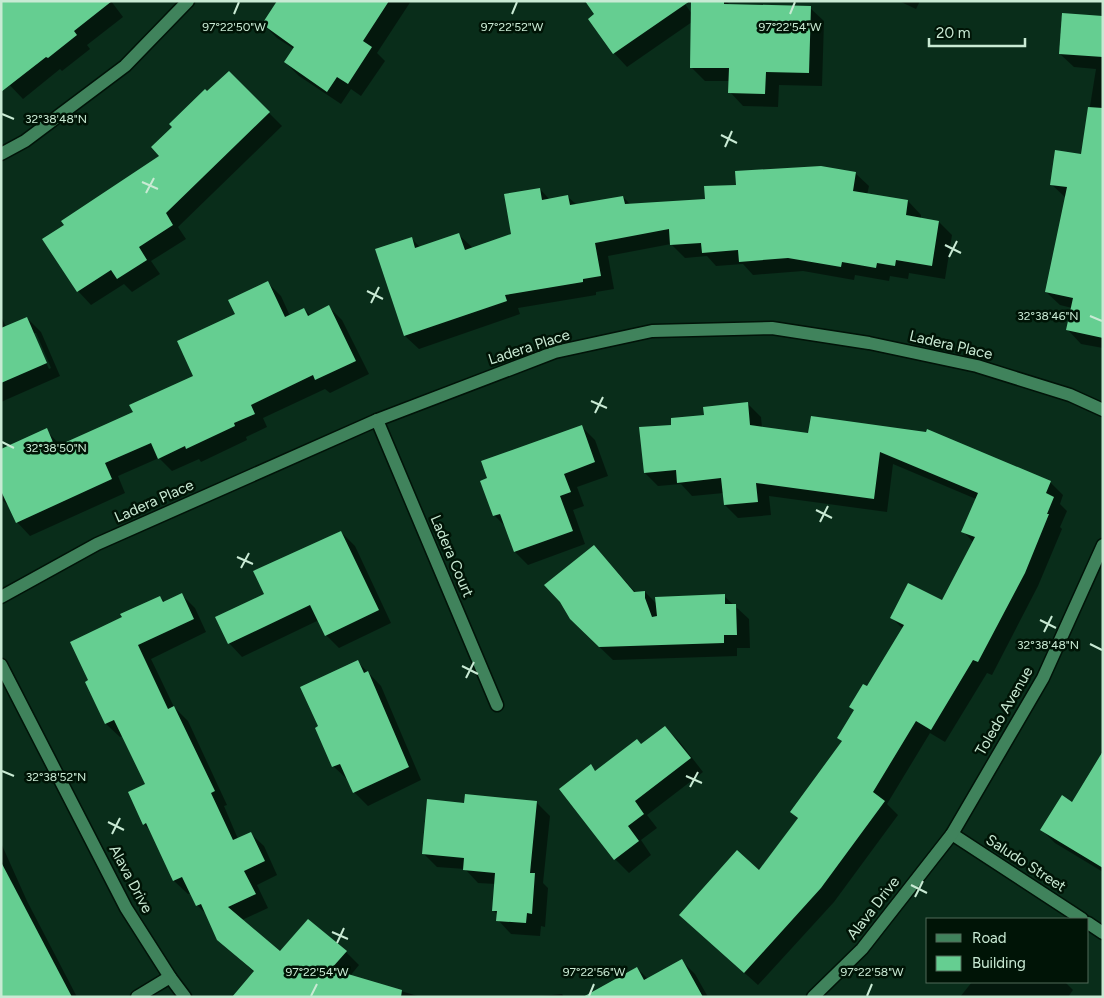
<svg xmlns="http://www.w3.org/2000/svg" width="1104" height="998" font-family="Figtree,sans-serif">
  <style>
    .shadow { fill: #0007; fill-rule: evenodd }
    .building { fill: #65ce91 }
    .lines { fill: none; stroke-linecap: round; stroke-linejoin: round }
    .street-casing { stroke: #011308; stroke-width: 15 }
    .street { stroke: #40835c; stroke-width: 12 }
    .ticks { fill: none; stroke: #c9ead4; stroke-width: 2 }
    .labels { text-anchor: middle; stroke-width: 5; stroke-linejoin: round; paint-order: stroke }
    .street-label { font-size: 15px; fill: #c9ead4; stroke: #001406 }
    .ticks-label { font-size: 12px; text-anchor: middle; fill: #c9ead4; stroke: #001406; stroke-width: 5; stroke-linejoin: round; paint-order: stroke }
  </style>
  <rect width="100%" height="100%" fill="#092d1a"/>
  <g class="shadow">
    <path d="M111 1 123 17 87 45 90 49 62 71 60 69 23 99 1 76Z"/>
    <path d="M279 1H411L377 53 385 61 361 96 351 89 341 104 299 76 285 62 294 49 277 38 263 24Z"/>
    <path d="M683 1 692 14 693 1H726L730 5 810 8 824 21 822 86 779 85 778 107 743 106 730 92V81H705L691 67 692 22 627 67 614 53Z"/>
    <path d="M899 1H920L916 9Z"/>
    <path d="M1103 18V348L1081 344 1068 330 1072 308 1060 305 1046 292 1066 198 1051 184 1082 156 1096 69 1074 67 1060 54Z"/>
    <path d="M233 77 282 126 178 227 186 239 151 261 160 274 132 292 124 284 91 305 78 291 161 156 208 93Z"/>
    <path d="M855 173 869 186 867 195 908 201 921 215V219L939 222 952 235 945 279 909 273 908 279 890 276 889 281 855 275 854 280 803 271 753 275 743 264 716 266 707 256 685 258 671 244 608 256 614 289 596 292V295L518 308 520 314 419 349 405 336 376 250 411 238 421 248 459 235 473 248 512 234 540 189 550 200 568 197 577 205 623 197 630 204 706 200 737 186Z"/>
    <path d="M268 283 281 296 290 316 304 309 311 316 329 307 342 320 369 374 330 393 325 389 263 418 267 427 246 437 247 440 201 462 199 459 172 471 159 458 118 476 125 493 30 536 17 522 11 508 1 499V450L46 430 61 446 134 413 195 377 237 315Z"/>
    <path d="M1 316 6 327 27 318 41 332 60 376 1 402ZM33 333H36L51 368 49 369Z"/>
    <path d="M748 404 761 417 762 428 1050 482 1063 495 1060 504 1067 511 1060 527 1062 529 1038 586 992 675 987 673 945 742 930 733 887 804 898 815 834 902 758 985 680 915 760 872 798 819 791 812 843 742 838 738 855 711 850 707 868 688 903 629 891 617 942 602 973 542 963 531 976 499 893 464 887 512 769 496 771 515 738 518 725 505 724 493 692 496 681 484 658 486 645 473 673 426Z"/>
    <path d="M581 426 595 440 608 476 577 487 584 506 573 510 585 544 528 565 515 552 506 527 494 515Z"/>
    <path d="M341 532 355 546 391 623 339 648 326 635 319 620 242 657 229 643 266 595Z"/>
    <path d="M594 546 636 593 645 592 657 604 724 596 749 619 750 648H737V656L613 660 585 633Z"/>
    <path d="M181 594 195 608 206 632 151 659 174 707 188 721 227 805 224 806 238 839 250 833 264 846 277 875 257 885 268 908 242 920 280 953 346 952 359 965 333 997 254 972 218 939 208 916 197 905 191 893 188 894 174 881 151 831 144 824 146 784 123 736 120 737 106 724 87 682 124 618 160 597 165 602Z"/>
    <path d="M358 662 381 686 421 780 368 806 354 792 348 779H347L333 766Z"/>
    <path d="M665 727 679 741 703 772 647 815 657 828 641 840 651 855 629 873 615 859 561 789 590 766 596 772 642 745Z"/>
    <path d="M1103 754V872L1055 843 1042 830 1072 803Z"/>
    <path d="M536 802 550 816 543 883 548 888 545 927 541 926 540 936 511 934 498 920V915L493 910 496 884 478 883 465 869 437 867 423 853 465 804Z"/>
    <path d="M1 843 27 901 77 997H1Z"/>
    <path d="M682 961 695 974 708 997H585L637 968 648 979Z"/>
    <path d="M354 977 421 997H349Z"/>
    <path d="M972 982H1065L1073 990 1068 997H960Z"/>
    <path d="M562 994 564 997H532Z"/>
  </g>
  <g class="building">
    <path d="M1 1H112L74 31 77 35 48 58 46 57 1 92Z"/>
    <path d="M277 1H389L363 41 372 47 348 84 337 77 327 92 284 62 294 47 262 24Z"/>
    <path d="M585 1H690L613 54 588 19 594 14Z"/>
    <path d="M691 1H724V4L811 6 809 73 766 72 765 94 728 93 729 68H690Z"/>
    <path d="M1062 13 1103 16V57L1059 54Z"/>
    <path d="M229 71 270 112 166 213 173 225 139 247 147 260 117 279 111 270 77 292 42 239 64 225 61 221 159 156 151 147 172 127 169 124 205 89 207 91Z"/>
    <path d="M1088 107 1103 108V338L1066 330 1073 298 1045 292 1067 187 1050 185 1055 150 1081 154Z"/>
    <path d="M821 166 856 172 853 191 908 200 906 215 939 221 932 266 896 260 895 266 877 263 876 268 842 262 841 267 788 258 739 262 738 250 702 253 701 243 670 245 669 229 595 243 601 276 583 279V282L505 295 507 301 404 336 375 249 412 237 415 248 459 233 465 250 511 234 504 194 540 188 542 200 568 195 570 205 623 196 625 204 705 199 704 186 736 185 735 171Z"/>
    <path d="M268 281 285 317 304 308 308 316 329 305 356 361 315 380 313 375 251 405 255 414 234 423 235 426 186 449 185 446 158 459 151 443 105 463 112 479 16 523 1 491V449L47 428 55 447 133 412 129 405 193 376 177 341 235 314 228 300Z"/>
    <path d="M27 317 47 363 1 383V328Z"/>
    <path d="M748 402 750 425 808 433 811 416 926 432 927 429 1051 481 1046 493 1054 497 1047 514H1049L1025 573 978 662 973 660 931 730 916 721 873 792 885 801 821 888 744 973 679 915 737 850 759 870 798 818 790 812 842 741 837 738 854 710 849 707 863 684 867 686 904 625 890 618 908 583 942 600 975 537 961 532 978 493 880 452 874 499 756 483 758 502 724 505 721 478 677 483 676 470 644 473 639 427 671 425V418L704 415 703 407Z"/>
    <path d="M582 425 595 462 564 474 571 492 560 496 573 531 514 552 500 514 493 516 480 481 487 478 481 461Z"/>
    <path d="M341 531 379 610 325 636 310 605 228 644 215 617 264 594 253 571Z"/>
    <path d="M594 545 634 592 645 591V598L652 617 657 616 655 597 725 594V604H736L737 635H724V643L599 647 570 619 560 602 544 585Z"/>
    <path d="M182 593 194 619 138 645 168 709 174 706 215 791 211 793 233 840 251 832 265 861 244 871 256 894 228 907 280 951 308 919 347 951 331 969 402 990 401 997H232L254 971 217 940 201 904 196 906 182 877 173 881 146 823 143 825 128 792 145 784 114 720 105 724 85 682 88 680 70 642 122 617 120 614 160 596 163 602Z"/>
    <path d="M358 660 364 673 368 671 409 767 353 793 340 764 332 767 315 728 318 726 300 687Z"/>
    <path d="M665 726 691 758 635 801 644 814 628 826 639 841 614 860 559 789 591 764 595 771 637 739 641 744Z"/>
    <path d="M1103 751V868L1040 830 1062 795 1072 802Z"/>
    <path d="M465 794 537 801 530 873H535L532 914 527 913 526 923 496 921 497 911H492L495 873 463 870 464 858 422 854 427 799 464 803Z"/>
    <path d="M1 862 72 997H1Z"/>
    <path d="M682 959 703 997H583L637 967 644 980Z"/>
  </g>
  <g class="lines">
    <defs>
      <g id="street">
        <path d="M1 154 25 141 125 66 188 1"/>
        <path d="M377 420 497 705"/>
        <path d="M1 597 97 544 377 420 555 352 652 331 772 328 869 343 977 366 1070 395 1103 410"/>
        <path d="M1 665 126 908 170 977 185 997"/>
        <path d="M952 834 1082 919"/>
        <path d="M1088 923 1103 933"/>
        <path d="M137 997 170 977"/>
        <path d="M813 997 862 949 952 834 1043 678 1103 545"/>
      </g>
    </defs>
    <use href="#street" class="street-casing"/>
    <use href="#street" class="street"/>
  </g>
  <path class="ticks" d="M234 14 239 2M512 14 517 2M790 14 795 2M2 114 14 119M721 135 737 143M725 147 732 131M142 182 158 189M146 193 154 178M945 245 961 253M949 257 957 241M367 291 383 299M371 303 379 287M1090 316 1102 321M591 401 607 408M595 413 603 397M2 442 14 448M816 510 832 518M820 522 828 506M237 557 253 564M241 568 249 553M1040 620 1056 628M1044 632 1052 616M1090 644 1102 650M462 666 478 674M466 678 474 662M2 771 14 776M686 776 702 783M690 787 698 772M108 822 124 830M112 834 120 818M911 885 927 893M915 897 923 881M332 932 348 939M337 943 344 928M311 996 317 984M589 996 594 984M867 996 872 984"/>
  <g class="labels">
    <g class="street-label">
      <text transform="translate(951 345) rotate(13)" y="5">Ladera Place</text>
      <text transform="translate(529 347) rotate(-18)" y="5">Ladera Place</text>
      <text transform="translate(154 501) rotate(-24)" y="5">Ladera Place</text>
      <text transform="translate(452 556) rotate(67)" y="5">Ladera Court</text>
      <text transform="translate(1004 711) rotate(-60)" y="5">Toledo Avenue</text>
      <text transform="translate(1026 863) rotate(33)" y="5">Saludo Street</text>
      <text transform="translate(131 879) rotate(62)" y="5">Alava Drive</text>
      <text transform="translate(873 908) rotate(-52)" y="5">Alava Drive</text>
    </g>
  </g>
  <g class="ticks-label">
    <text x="234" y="31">97°22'50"W</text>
    <text x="512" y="31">97°22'52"W</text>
    <text x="790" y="31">97°22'54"W</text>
    <text x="56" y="123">32°38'48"N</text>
    <text x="1048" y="320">32°38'46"N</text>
    <text x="56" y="452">32°38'50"N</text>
    <text x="1048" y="649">32°38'48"N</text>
    <text x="56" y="781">32°38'52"N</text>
    <text x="317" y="976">97°22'54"W</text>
    <text x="594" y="976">97°22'56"W</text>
    <text x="872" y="976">97°22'58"W</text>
  </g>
  <rect width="1104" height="998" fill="none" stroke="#c9ead4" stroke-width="5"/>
  <rect x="926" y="918" width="162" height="65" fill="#001406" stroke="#506a58"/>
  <rect x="936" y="934" width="25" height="8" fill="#40835c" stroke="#506a58"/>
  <text x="972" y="943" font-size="15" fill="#c9ead4">Road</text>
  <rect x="936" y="956" width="25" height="15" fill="#65ce91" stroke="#506a58"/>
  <text x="972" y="968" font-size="15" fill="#c9ead4">Building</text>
  <path d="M929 38v8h96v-8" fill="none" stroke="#c9ead4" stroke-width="2.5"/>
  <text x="936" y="38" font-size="15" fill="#c9ead4" stroke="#001406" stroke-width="4" paint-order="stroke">20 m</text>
</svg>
